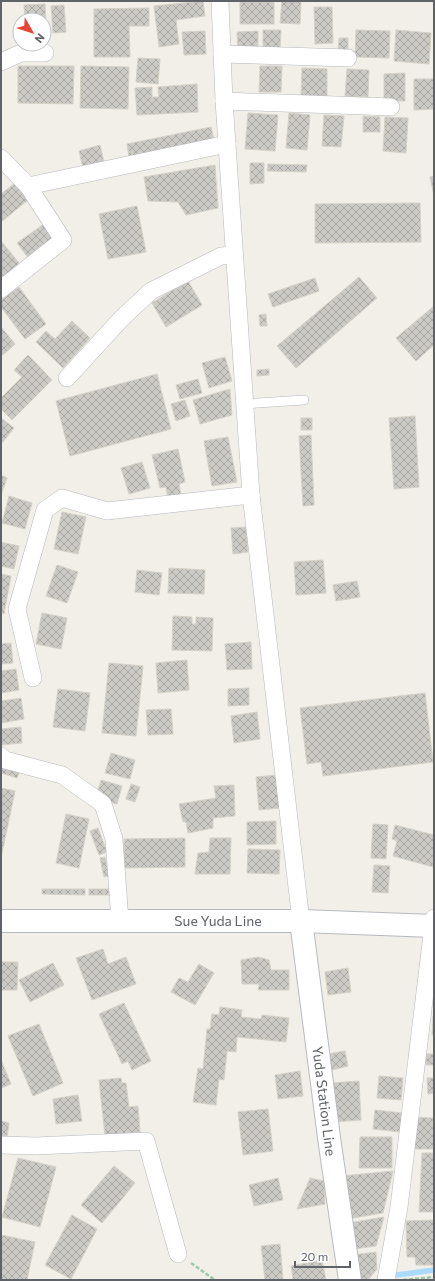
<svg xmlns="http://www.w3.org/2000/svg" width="435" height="1281" font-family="Commissioner,sans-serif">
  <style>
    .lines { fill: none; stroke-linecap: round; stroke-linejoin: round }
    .stream { stroke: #aadaff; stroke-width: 5.5 }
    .building { fill: url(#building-cross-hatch); stroke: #d6d1c6 }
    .lane-casing { stroke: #b5b8bc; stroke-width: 10 }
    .street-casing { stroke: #b5b8bc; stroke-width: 18 }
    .secondary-casing { stroke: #b6babf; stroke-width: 24 }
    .path { stroke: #9cc7a9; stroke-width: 2.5; stroke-dasharray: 4 2; stroke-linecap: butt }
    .lane { stroke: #fff; stroke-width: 9 }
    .street { stroke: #fff; stroke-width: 17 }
    .secondary { stroke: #fff; stroke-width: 22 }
    .labels { text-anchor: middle; stroke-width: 3.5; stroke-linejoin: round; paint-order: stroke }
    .street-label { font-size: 14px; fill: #5f6368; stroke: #fff }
  </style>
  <defs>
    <pattern id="building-cross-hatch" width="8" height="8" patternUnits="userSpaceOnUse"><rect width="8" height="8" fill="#cccac5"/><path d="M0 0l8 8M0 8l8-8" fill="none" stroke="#a9a8a4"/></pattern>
  </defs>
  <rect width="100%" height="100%" fill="#f1efe8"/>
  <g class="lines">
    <path class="stream" d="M397 1275 434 1270"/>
  </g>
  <g class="building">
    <path d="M203 1 205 16 176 20 179 44 159 47 154 6Z"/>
    <path d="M282 1H301L300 24 280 23Z"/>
    <rect x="240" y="2" width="34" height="22"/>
    <path d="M45 4 47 42H44V20H25L24 5Z"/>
    <path d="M64 5 66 32 53 33 51 6Z"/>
    <path d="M314 7H332L333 43 315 44Z"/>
    <path d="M149 8V26H129L130 57H94V9Z"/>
    <path d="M263 30H281L280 52 263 51Z"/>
    <path d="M356 30 390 31 389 58 355 57Z"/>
    <path d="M396 30 431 33 429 64 394 61Z"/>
    <path d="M205 31 206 54 184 55 182 32Z"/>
    <path d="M258 31V50H238L237 32Z"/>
    <path d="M339 38H348V52L338 51Z"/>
    <path d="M138 58 160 59 158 84 136 82Z"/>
    <path d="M18 66H74L73 104 18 103Z"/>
    <path d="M81 66 129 67 128 109 80 108Z"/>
    <path d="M260 66H282L281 92H259Z"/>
    <path d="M302 68 327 69V96H301Z"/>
    <path d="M347 69 369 70 368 97 345 96Z"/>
    <path d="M405 73V101H384V74Z"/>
    <path d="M414 79H434V109L414 110Z"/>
    <path d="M197 84 198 112 137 115 135 88 152 87V97H159L158 87Z"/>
    <path d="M248 113 278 115 275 151 245 149Z"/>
    <path d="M289 113 310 115 307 150 286 148Z"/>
    <path d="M324 115 344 116 341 147 322 146Z"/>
    <path d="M363 116 380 117V132H363Z"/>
    <path d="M385 117 408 118 406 153 383 151Z"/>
    <path d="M211 127 214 140 129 157 127 144Z"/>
    <path d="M100 145 104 162 83 168 79 151Z"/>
    <path d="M250 163H264V183L250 184Z"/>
    <path d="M268 164 307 165 306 172 267 171Z"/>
    <path d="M215 165 218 208 186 215 178 202 148 201 144 177Z"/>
    <path d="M434 176V196L430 177Z"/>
    <path d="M15 183 28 200 1 222V194Z"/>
    <path d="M420 203 421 242 315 243V204Z"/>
    <path d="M137 206 146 252 108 259 99 214Z"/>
    <path d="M44 224 55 239 29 259 17 243Z"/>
    <path d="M1 241 20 264 1 281Z"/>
    <path d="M359 277 377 298 296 368 277 346Z"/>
    <path d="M315 278 319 291 273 307 268 294Z"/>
    <path d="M188 281 202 305 166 327 152 303Z"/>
    <path d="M19 287 46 324 25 339 1 307V300Z"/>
    <path d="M434 306V345L416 361 396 338Z"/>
    <path d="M266 314 267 326H260L259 315Z"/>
    <path d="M72 321 90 338 63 368 36 342 46 331 55 339Z"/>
    <path d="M1 327 15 344 3 355 1 353Z"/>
    <path d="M28 355 52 380 12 420 1 409V398L22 377 14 370Z"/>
    <path d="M225 357 232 381 209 388 202 363Z"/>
    <path d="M269 369V375L257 376V370Z"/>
    <path d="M157 374 171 429 70 456 56 401Z"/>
    <path d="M198 379 202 393 180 399 176 385Z"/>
    <path d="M230 389 232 415 200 424 193 400Z"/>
    <path d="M185 400 190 416 176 421 171 404Z"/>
    <path d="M415 416 419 487 394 489 389 418Z"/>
    <path d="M1 418 14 428 3 442 1 441Z"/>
    <rect x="301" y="418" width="11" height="12"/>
    <path d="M311 435 314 505 303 506 299 436Z"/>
    <path d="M228 437 237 482 212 486 204 441Z"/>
    <path d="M178 449 185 482 179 484 181 495 168 498 166 487 160 488 152 455Z"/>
    <path d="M142 462 150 488 129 494 121 468Z"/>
    <path d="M1 475 7 478 1 495Z"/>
    <path d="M9 496 32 503 25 529 2 523Z"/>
    <path d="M62 512 86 517 78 554 54 549Z"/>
    <path d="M246 527 248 552 233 554 231 528Z"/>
    <path d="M1 542 19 546 14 569 1 566Z"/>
    <path d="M323 560 326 593 296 595 294 562Z"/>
    <path d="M57 565 78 572 67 603 46 596Z"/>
    <path d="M169 568 205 570 204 594 168 593Z"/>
    <path d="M137 570 162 573 159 595 135 592Z"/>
    <path d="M1 574 11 576 4 614 1 613Z"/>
    <path d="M357 581 360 597 336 601 333 585Z"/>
    <path d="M42 613 67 618 61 649 36 644Z"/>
    <path d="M173 616 192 617V624H196V617L213 618 212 651 172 650Z"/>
    <path d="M251 642 252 669 227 670 225 644Z"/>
    <path d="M11 643 13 663 1 664V644Z"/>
    <path d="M187 660 189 690 158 693 156 663Z"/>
    <path d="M109 663 143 666 136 736 102 733Z"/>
    <path d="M16 669 19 690 1 693V671Z"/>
    <path d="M249 688V705L228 706V689Z"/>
    <path d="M58 689 90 693 85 731 53 727Z"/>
    <path d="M425 693 433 762 323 776 321 762 307 764 300 708Z"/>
    <path d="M21 698 24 719 1 723V701Z"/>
    <path d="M171 709 173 734 148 735 146 710Z"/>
    <path d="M257 712 260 739 234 743 231 716Z"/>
    <path d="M21 727 22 743 1 745V729Z"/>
    <path d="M111 753 135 760 130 779 105 773Z"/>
    <path d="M1 766 20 771 17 778 1 773Z"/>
    <path d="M277 775 280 808 259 810 256 777Z"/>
    <path d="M101 780 122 786 117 804 96 798Z"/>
    <path d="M131 784 140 787 135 802 126 799Z"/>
    <path d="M234 785 235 816 213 818V828L188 833 186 822H183L179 804 216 798 214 786Z"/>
    <path d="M1 788 15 791 1 858Z"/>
    <path d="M66 814 89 819 79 868 56 863Z"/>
    <path d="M276 821V844L247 845V822Z"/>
    <path d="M373 824 388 825 386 859 371 858Z"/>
    <path d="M395 825 434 835 433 867 393 856 397 841 392 839Z"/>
    <path d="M98 828 107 852 99 855 90 831Z"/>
    <path d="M185 838V867L124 868V839Z"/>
    <path d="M210 838H231L230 874H195L198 853 209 852Z"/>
    <path d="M248 849 280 850 279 874 247 873Z"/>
    <path d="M105 857 109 876 104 877 100 858Z"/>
    <path d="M374 865 390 866 388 893 372 892Z"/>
    <path d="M42 889H85V895L42 894Z"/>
    <rect x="89" y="889" width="20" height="6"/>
    <path d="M103 949 108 964 126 957 136 984 92 1000 76 958Z"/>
    <path d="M258 957 269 960 271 970H289V990H258L259 984H242L241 960Z"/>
    <path d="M1 962H18L17 990H1Z"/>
    <path d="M53 963 64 985 30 1002 19 980Z"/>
    <path d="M199 964 214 973 195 1005 171 992 179 978 188 982Z"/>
    <path d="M348 968 351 992 328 995 325 972Z"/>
    <path d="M124 1003 151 1061 132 1070 128 1061 122 1064 99 1014Z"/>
    <path d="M220 1007 242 1010 241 1017 261 1019 262 1015 289 1018 286 1042 237 1037 236 1052 227 1051 224 1080 219 1079 216 1105 193 1102 198 1068 203 1069 207 1029H210L212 1014 219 1015Z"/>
    <path d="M433 1016H434V1035H432Z"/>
    <path d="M39 1024 63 1083 33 1096 8 1036Z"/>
    <path d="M345 1051 348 1066 332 1070 328 1054Z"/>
    <rect x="426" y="1054" width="8" height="11"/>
    <path d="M1 1060 11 1084 1 1088Z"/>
    <path d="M300 1071 303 1096 278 1099 275 1075Z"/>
    <path d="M379 1076 403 1078 401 1100 377 1098Z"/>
    <path d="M121 1078 122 1083H126L129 1107 138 1106 140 1132 105 1136 99 1080Z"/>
    <path d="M427 1078H434V1093L428 1094Z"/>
    <path d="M359 1081 361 1120 332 1122 330 1083Z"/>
    <path d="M78 1095 82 1121 56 1124 53 1099Z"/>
    <path d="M268 1109 273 1151 243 1155 238 1112Z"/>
    <path d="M375 1110 402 1113 400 1132 373 1129Z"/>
    <path d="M414 1117 433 1118 434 1149H411Z"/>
    <path d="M1 1121 9 1123 7 1138 1 1137Z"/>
    <path d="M360 1137H392V1168H359Z"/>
    <path d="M422 1153H434V1212H419Z"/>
    <path d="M18 1158 56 1167 40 1227 2 1217Z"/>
    <path d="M114 1166 135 1183 102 1223 81 1205Z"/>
    <path d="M393 1171 383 1213 347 1219 342 1176Z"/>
    <path d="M278 1178 283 1200 254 1206 249 1185Z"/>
    <path d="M310 1178 324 1181 325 1204 297 1209Z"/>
    <path d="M72 1215 97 1229 71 1279 45 1265Z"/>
    <path d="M384 1217 376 1246 354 1249 349 1223Z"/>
    <path d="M434 1220V1265H416L415 1257H407L406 1221Z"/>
    <path d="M1 1235 35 1242 27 1280H1Z"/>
    <path d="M280 1244 283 1280H265L261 1246Z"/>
    <path d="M376 1252 377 1269 368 1280H355L352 1255Z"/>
    <path d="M322 1260 326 1280H293L291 1266Z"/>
  </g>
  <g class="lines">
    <defs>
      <path id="lane" d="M244 404 304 400"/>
      <g id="street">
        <path d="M220 1 224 101 251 495 301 921"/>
        <path d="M222 54 348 58"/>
        <path d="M1 62 21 53H45"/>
        <path d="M224 101 391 107"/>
        <path d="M1 158 28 186 227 144"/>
        <path d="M1 289 63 240 28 186"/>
        <path d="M67 378 122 318 151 291 221 256 234 255"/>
        <path d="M33 678 17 609 45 510 62 498 107 511 251 495"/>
        <path d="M1 756 5 760 62 775 103 804 114 839 120 921"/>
        <path d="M1 1145 36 1146 146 1141 178 1254"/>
        <path d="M386 1280 399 1207 434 918"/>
      </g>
      <g id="secondary">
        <path d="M1 921H301L434 926"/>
        <path d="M301 921 330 1145 350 1280"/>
      </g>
    </defs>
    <use href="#lane" class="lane-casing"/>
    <use href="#street" class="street-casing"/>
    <use href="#secondary" class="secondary-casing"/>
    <g class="path">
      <path d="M191 1263 215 1280"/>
      <path d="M403 1280 434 1277"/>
    </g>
    <use href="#lane" class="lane"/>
    <use href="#street" class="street"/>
    <use href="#secondary" class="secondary"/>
  </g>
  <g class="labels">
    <g class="street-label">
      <text x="218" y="926">Sue Yuda Line</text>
      <text transform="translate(324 1101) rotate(83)" y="5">Yuda Station Line</text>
    </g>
  </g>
  <rect width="435" height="1281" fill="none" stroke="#5f6368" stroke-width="4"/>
  <g transform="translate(32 32) rotate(129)"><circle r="19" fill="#ffffff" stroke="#bfc1c3"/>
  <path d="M0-3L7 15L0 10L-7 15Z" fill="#ea4335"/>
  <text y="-6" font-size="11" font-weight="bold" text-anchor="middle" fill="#5f6368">N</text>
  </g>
  <path d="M295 1261v6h55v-6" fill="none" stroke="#5f6368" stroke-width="2"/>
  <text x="301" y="1261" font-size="12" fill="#5f6368" stroke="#ffffff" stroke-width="3" paint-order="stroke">20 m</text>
</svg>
